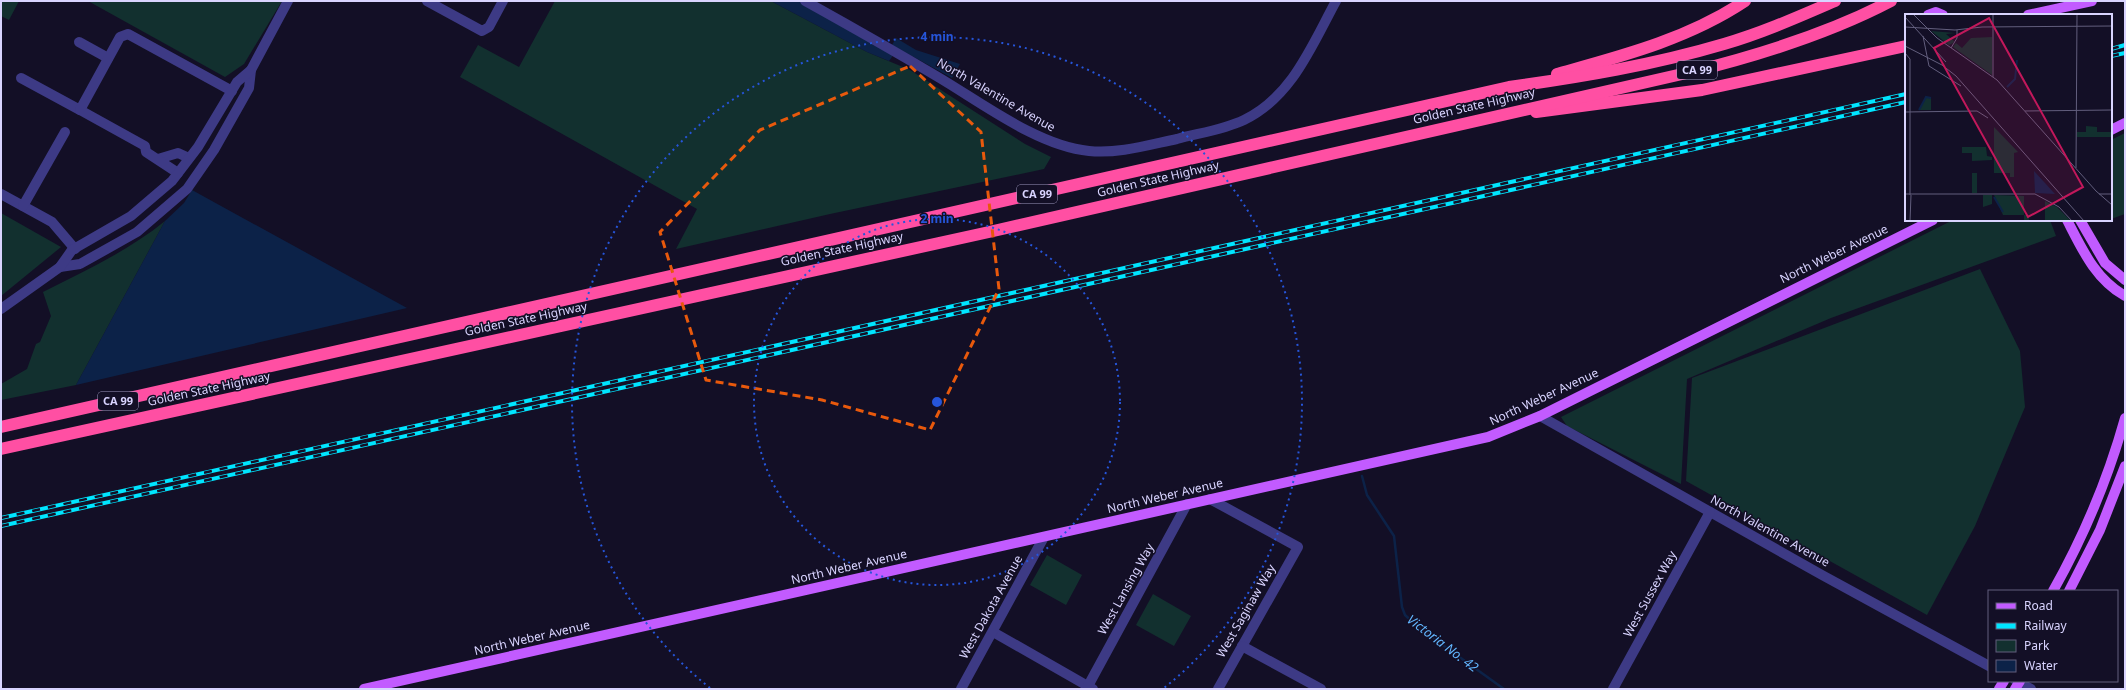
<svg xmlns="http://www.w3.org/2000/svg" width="2126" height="690" font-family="'Noto Sans',sans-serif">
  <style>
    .green { fill: #12302f }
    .water { fill: #0c2248 }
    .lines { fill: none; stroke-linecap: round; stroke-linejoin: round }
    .stream { stroke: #0c2248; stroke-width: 2.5 }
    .minor { stroke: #3d3a85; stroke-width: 10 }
    .major { stroke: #c25bff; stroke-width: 10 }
    .highway { stroke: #ff4fa3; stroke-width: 12 }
    .rail-casing { stroke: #00e5ff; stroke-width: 4 }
    .rail { stroke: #130f26; stroke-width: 2.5; stroke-dasharray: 8; stroke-linecap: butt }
    .marked { fill: none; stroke: #e8590c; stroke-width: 3; stroke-dasharray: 8 5; stroke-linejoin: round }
    .ring { fill: none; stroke: #2655da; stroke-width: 2; stroke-dasharray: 2 4 }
    .labels { text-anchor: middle; stroke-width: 3; stroke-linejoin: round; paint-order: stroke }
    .shield { fill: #130f26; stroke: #9e99be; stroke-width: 1 }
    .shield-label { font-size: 11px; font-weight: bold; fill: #d9d4ff }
    .street-label { font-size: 12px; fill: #d9d4ff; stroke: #130f26 }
    .water-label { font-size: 13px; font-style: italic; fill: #62b6ff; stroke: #130f26 }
    .inset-river { fill: none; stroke: #0c2248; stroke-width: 2 }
    .inset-road { fill: none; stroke: #625e7d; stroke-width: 1 }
    .view { fill: #c2185b; fill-opacity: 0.15; stroke: #c2185b; stroke-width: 2 }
    .inset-edge { fill: none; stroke: #d9d4ff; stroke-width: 2 }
    .centre { fill: #2655da; stroke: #130f26; stroke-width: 2 }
    .ring-label { font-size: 12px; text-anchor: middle; font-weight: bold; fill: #2655da; stroke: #130f26; stroke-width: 3; stroke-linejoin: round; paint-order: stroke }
  </style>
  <rect width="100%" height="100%" fill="#130f26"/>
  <g class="green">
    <path d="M1 1H19L9 20 1 16Z"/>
    <path d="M88 1H282L244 64 225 77Z"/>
    <path d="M555 1H771L867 52 910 70 1025 144 1051 157 1044 169 830 214 676 249 697 209 460 77 478 45 519 67Z"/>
    <path d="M2125 133V214L2111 219V140Z"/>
    <path d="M1 213 61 247 1 296Z"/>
    <path d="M1953 220H2050L2056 236 1831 318 1687 379 1681 484 1567 426 1561 417Z"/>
    <path d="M165 221 76 385 1 400V384L27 369 36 344 40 342 51 316 43 292C85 271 128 251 165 221Z"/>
    <path d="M1980 269 2020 351 2025 407 1975 526 1927 615 1686 481 1692 378Z"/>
    <path d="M1047 555 1082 575 1066 605 1030 585Z"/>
    <path d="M1153 594 1191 616 1174 646 1136 625Z"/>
  </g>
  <g class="water">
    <path d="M771 1H798L894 54 889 61 867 52Z"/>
    <path d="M896 38 916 50 960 64 952 78 892 45Z"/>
    <path d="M192 190 407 308 76 385 165 221 184 203Z"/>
  </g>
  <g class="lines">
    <path class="stream" d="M1362 476 1367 495 1394 536 1402 607 1405 615 1419 628 1504 689"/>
    <g class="minor">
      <path d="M427 1 482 31 489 27 503 1"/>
      <path d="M805 1C850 26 894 51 938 77 982 103 1038 146 1089 151 1118 154 1148 145 1177 139 1199 133 1223 130 1244 120 1292 97 1312 45 1336 1"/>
      <path d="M79 42 108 58"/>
      <path d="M21 78 80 110"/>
      <path d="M158 159 178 153 189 158"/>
      <path d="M178 173 146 152 145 146 80 110 120 37 128 34 232 91"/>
      <path d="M1 194 52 222 75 249"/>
      <path d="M23 206 65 132"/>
      <path d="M60 267 80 264 137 232 187 189 214 150 249 88 251 70"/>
      <path d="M1 309 60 267 72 250 131 216 172 181 198 147 237 82 251 70 288 1"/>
      <path d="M1540 416 1822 575 1989 666"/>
      <path d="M1210 499 1298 547 1218 689"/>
      <path d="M993 632 1093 689"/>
      <path d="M1242 646 1321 689"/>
      <path d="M2016 681 2031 689"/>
      <path d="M1088 686 1187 504"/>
      <path d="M961 689 1044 537"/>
      <path d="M1613 689 1710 512"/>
    </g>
    <g class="major">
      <path d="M1928 15 1936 12 1943 15"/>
      <path d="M2028 15 2092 1"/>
      <path d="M2111 130 2125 123"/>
      <path d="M2067 220C2082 249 2095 279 2125 296"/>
      <path d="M2080 220 2105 263 2125 280"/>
      <path d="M2053 591C2084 536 2108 479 2125 418"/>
      <path d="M2069 591 2100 530 2125 466"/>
      <path d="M364 689 1488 437 1540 416 1933 220"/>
      <path d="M1999 689 2004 681"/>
      <path d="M2015 689 2020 681"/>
    </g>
    <g class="highway">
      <path d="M1557 74C1622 56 1688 39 1745 1"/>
      <path d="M1536 112 1702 90 1906 46"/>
      <path d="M1 427 1509 87C1581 77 1653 65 1724 44 1762 33 1798 17 1835 1"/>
      <path d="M1 449 989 232 1691 72C1760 55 1828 34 1891 1"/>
    </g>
    <defs>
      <g id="rail">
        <path d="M2111 49 2125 45"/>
        <path d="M2111 56 2125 53"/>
        <path d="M1 518 1906 94"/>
        <path d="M1 526 1906 102"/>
      </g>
    </defs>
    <use href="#rail" class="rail-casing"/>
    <use href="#rail" class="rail"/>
  </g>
  <path class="marked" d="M910 66 981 132 999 289 930 430 822 400 706 380 660 232 760 130Z"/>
  <g class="ring">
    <circle cx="937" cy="402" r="183"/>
    <path d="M710 688A365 365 0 1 1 1164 688"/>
  </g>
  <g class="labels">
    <g class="shield">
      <rect x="1677" y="61" width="40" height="18" rx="3"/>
      <rect x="1017" y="185" width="40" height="18" rx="3"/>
      <rect x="98" y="392" width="40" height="18" rx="3"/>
    </g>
    <g class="shield-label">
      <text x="1697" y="74">CA 99</text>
      <text x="1037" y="198">CA 99</text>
      <text x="118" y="405">CA 99</text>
    </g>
    <g class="street-label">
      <text transform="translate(996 95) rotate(30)" y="4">North Valentine Avenue</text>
      <text transform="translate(1474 106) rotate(-13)" y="4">Golden State Highway</text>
      <text transform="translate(1158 179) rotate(-13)" y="4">Golden State Highway</text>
      <text transform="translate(842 249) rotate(-12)" y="4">Golden State Highway</text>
      <text transform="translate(1834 254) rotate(-26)" y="4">North Weber Avenue</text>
      <text transform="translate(526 319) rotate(-12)" y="4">Golden State Highway</text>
      <text transform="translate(209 389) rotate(-12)" y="4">Golden State Highway</text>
      <text transform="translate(1544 397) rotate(-25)" y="4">North Weber Avenue</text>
      <text transform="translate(1165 496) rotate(-13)" y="4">North Weber Avenue</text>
      <text transform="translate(1770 531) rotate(29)" y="4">North Valentine Avenue</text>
      <text transform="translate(849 567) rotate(-13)" y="4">North Weber Avenue</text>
      <text transform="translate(1126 589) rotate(-61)" y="4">West Lansing Way</text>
      <text transform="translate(1650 594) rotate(-61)" y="4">West Sussex Way</text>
      <text transform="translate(991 607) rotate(-61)" y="4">West Dakota Avenue</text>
      <text transform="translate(1246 611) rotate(-60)" y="4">West Saginaw Way</text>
      <text transform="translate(532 638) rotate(-13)" y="4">North Weber Avenue</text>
    </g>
    <g class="water-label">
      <text transform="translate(1443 643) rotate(37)" y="5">Victoria No. 42</text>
    </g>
  </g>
  <g transform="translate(1905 14)">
    <rect width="207" height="207" fill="#130f26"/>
    <path d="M26 17 50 19 41 20 49 27 48 29 44 31ZM87 23V61L48 33 51 29 57 34 66 24ZM21 83 26 84V96H14ZM181 112 192 113V118H207V123H172V118H181ZM89 113 113 138 109 139V163H105V159H89ZM57 133H81L82 142 87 143V146L67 147V139H57ZM67 159H72V179H67ZM78 181H87V190L78 193ZM89 181 119 182V201H124V207H119V201H98ZM140 187 152 193 166 207H140Z" fill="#12302f"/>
    <path d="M129 157 150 180 130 179Z" fill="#0c2248"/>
    <path class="inset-river" d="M102 73 110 65 112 46M14 96 21 83 26 84M89 183 98 198"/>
    <path class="inset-road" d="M8 0 32 24 92 66 191 177 207 191M0 3 41 48M0 13 50 16 77 13 207 12M18 22 24 52 56 72M0 32 37 51 51 62 179 207M46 34 52 24V16M0 39 5 45V181M88 63V0M120 97 207 96M0 98 72 97 83 104M171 154 172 0M0 180H130L154 193 167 207M194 180H207M5 207 6 181"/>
    <path class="view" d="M84 4 178 173 123 203 29 34Z"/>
    <rect width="207" height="207" class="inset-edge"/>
  </g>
  <circle cx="937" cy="402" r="6" class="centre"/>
  <g class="ring-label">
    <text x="937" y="41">4 min</text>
    <text x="937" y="223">2 min</text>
  </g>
  <rect width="2126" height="690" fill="none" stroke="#d9d4ff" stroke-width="4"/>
  <rect x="1988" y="590" width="130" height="92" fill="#130f26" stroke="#625e7d"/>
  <rect x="1996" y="603" width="20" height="6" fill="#c25bff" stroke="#625e7d"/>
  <text x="2024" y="610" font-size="12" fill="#d9d4ff">Road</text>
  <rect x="1996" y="623" width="20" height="6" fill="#00e5ff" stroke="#625e7d"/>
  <text x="2024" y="630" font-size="12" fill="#d9d4ff">Railway</text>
  <rect x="1996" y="640" width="20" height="12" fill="#12302f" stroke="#625e7d"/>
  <text x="2024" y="650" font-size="12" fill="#d9d4ff">Park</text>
  <rect x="1996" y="660" width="20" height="12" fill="#0c2248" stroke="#625e7d"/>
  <text x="2024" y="670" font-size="12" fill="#d9d4ff">Water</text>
</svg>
